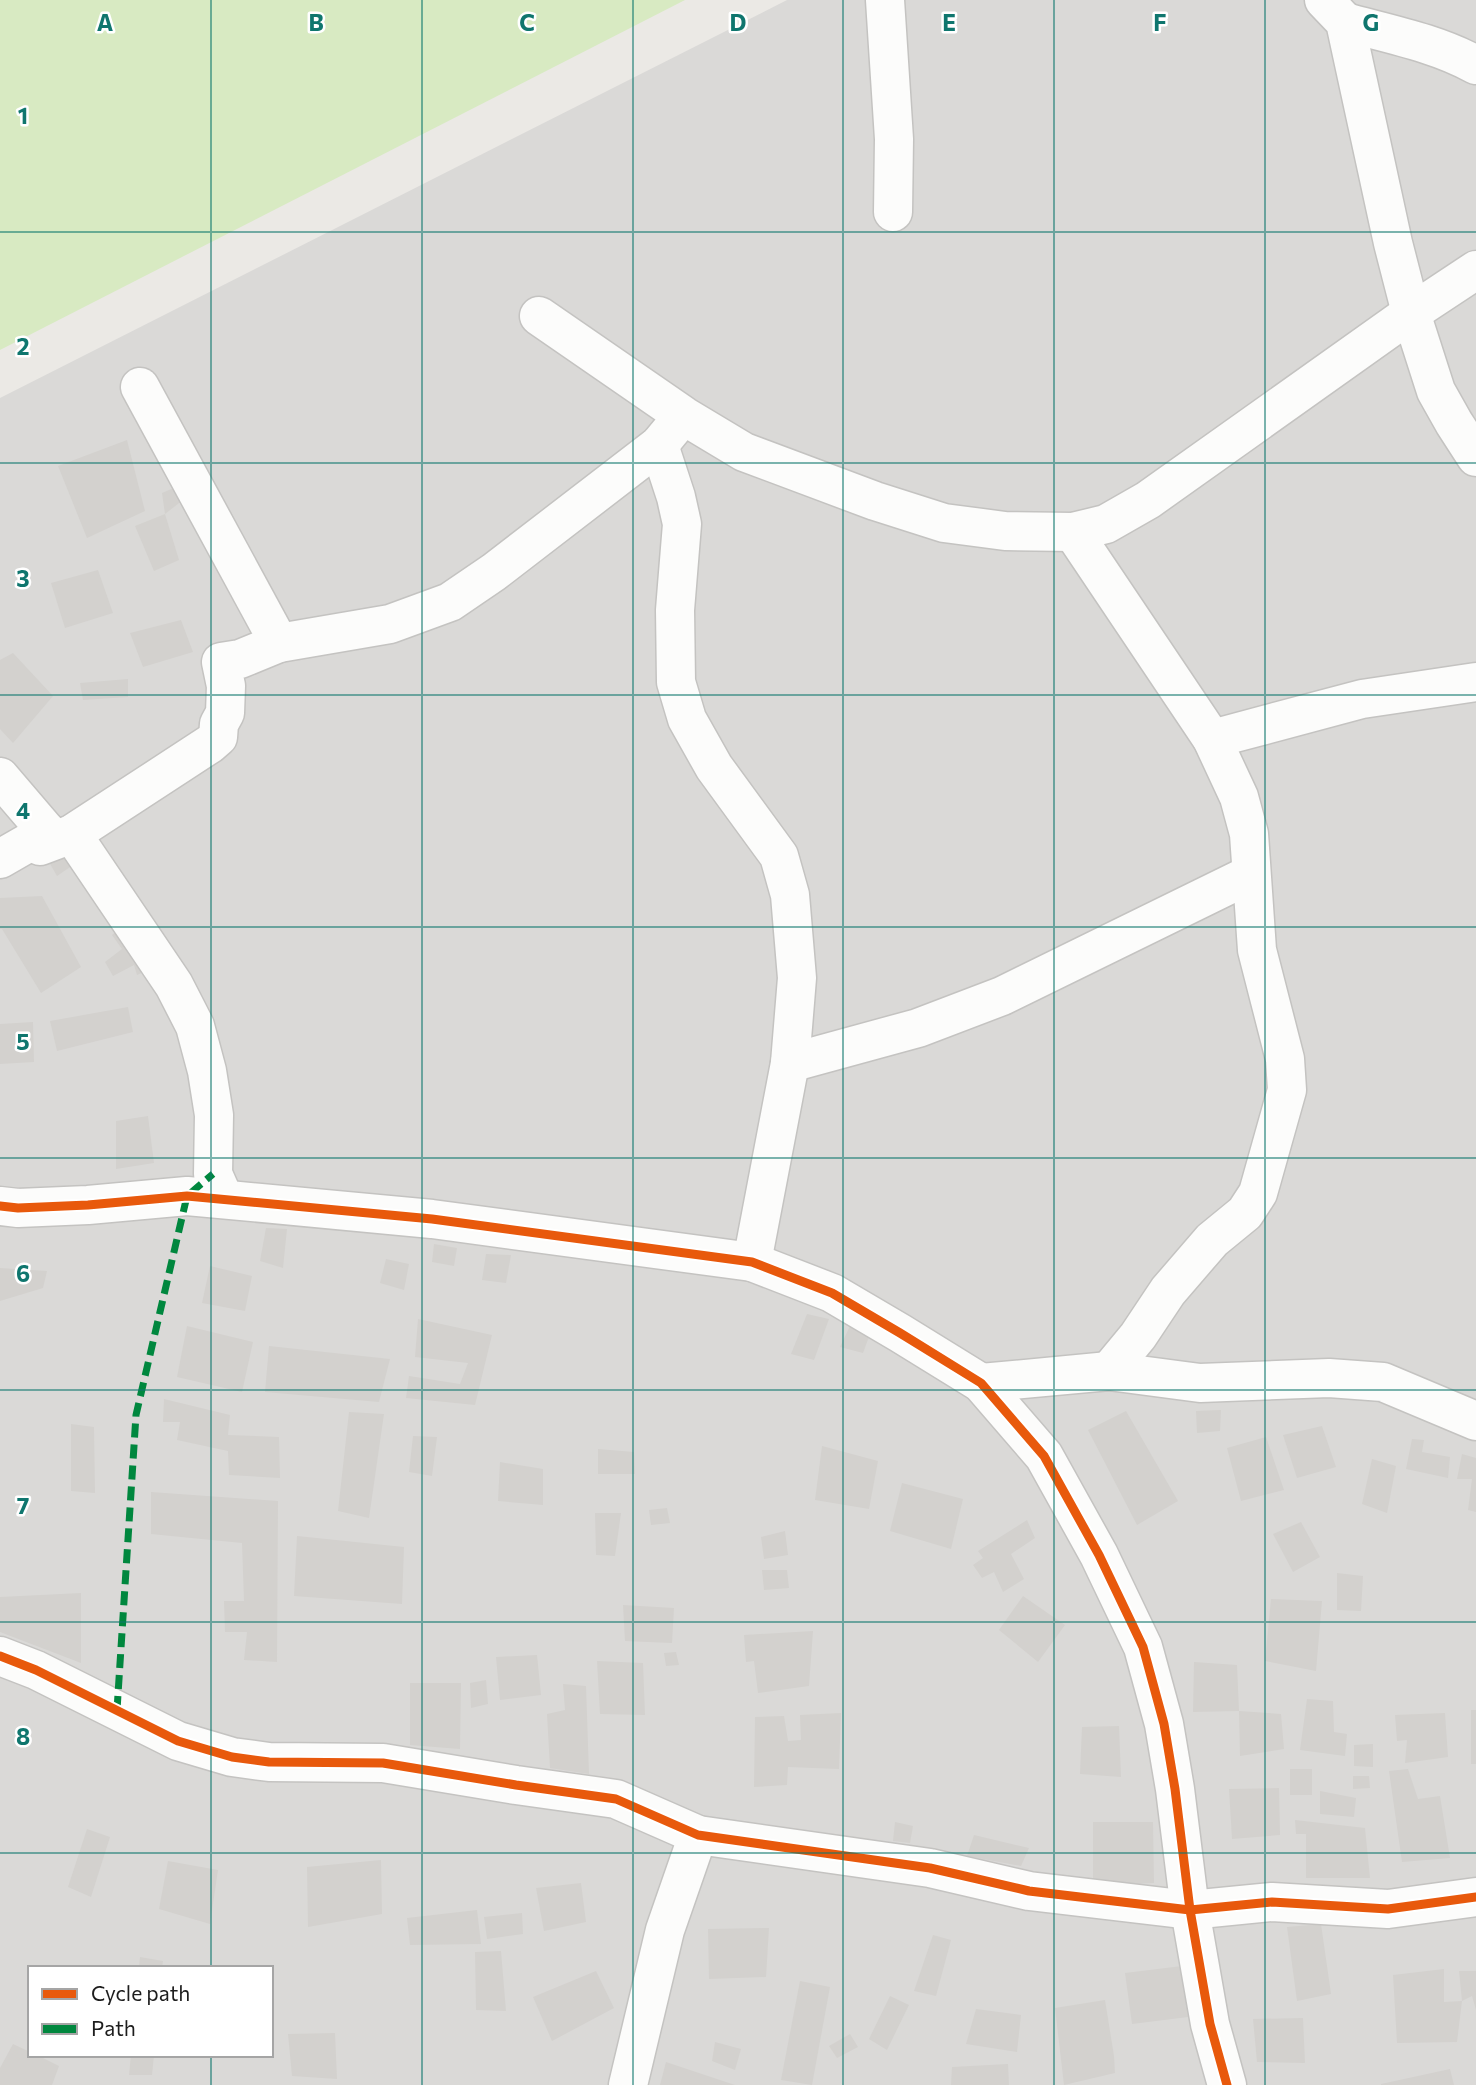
<svg xmlns="http://www.w3.org/2000/svg" width="1476" height="2085" font-family="Commissioner,sans-serif">
  <style>
    .residential { fill: #dad9d7; fill-rule: evenodd }
    .grass { fill: #d8eac2 }
    .building { fill: #d3d1ce }
    .lines { fill: none; stroke-linecap: round; stroke-linejoin: round }
    .street-casing { stroke: #c4c3c1; stroke-width: 41 }
    .street { stroke: #fcfcfb; stroke-width: 38 }
    .quiet { stroke: #00873e; stroke-width: 7; stroke-dasharray: 14 7; stroke-linecap: butt }
    .cycleway-casing { stroke: #fff; stroke-width: 13 }
    .cycleway { stroke: #e8590c; stroke-width: 9 }
    .grid { fill: none; stroke: #0f766e; stroke-width: 2; stroke-opacity: 0.55 }
    .grid-label { font-size: 23px; text-anchor: middle; font-weight: bold; fill: #0f766e; stroke: #fff; stroke-width: 5; stroke-linejoin: round; paint-order: stroke }
  </style>
  <rect width="100%" height="100%" fill="#ebe9e5"/>
  <path class="residential" d="M787 0H1476V2085H0V398ZM30 1968H271V2055H30Z"/>
  <path class="grass" d="M0 0H685L0 350Z"/>
  <g class="building">
    <path d="M127 440 145 511 87 538 58 466Z"/>
    <path d="M183 484 188 496 165 514 162 493Z"/>
    <path d="M165 514 179 560 154 571 135 526Z"/>
    <path d="M98 570 113 613 65 628 51 583Z"/>
    <path d="M181 620 193 652 143 667 130 633Z"/>
    <path d="M13 653 53 696 13 743 0 729V660Z"/>
    <path d="M128 679V697L83 700 80 683Z"/>
    <path d="M62 837 76 863 57 876 40 846Z"/>
    <path d="M42 896 81 967 41 993 2 929H0V898Z"/>
    <path d="M123 926 155 967 137 975 134 965 113 976 105 962 122 949 112 935Z"/>
    <path d="M128 1007 133 1032 57 1051 50 1021Z"/>
    <path d="M33 1022 34 1062 0 1064V1024Z"/>
    <path d="M148 1116 154 1163 116 1169V1121Z"/>
    <path d="M266 1228 287 1229 283 1268 260 1261Z"/>
    <path d="M434 1244 457 1248 454 1266 432 1262Z"/>
    <path d="M486 1254 511 1255 506 1283 482 1280Z"/>
    <path d="M386 1259 409 1264 404 1290 380 1283Z"/>
    <path d="M210 1266 252 1276 245 1311 202 1303Z"/>
    <path d="M0 1268 47 1271 43 1288 0 1301Z"/>
    <path d="M807 1314 829 1319 814 1360 791 1354Z"/>
    <path d="M418 1319 492 1335 475 1405 406 1398 409 1376 460 1384 468 1363 415 1357Z"/>
    <path d="M187 1326 253 1342 242 1392 177 1377Z"/>
    <path d="M850 1326 870 1334 863 1353 840 1347Z"/>
    <path d="M269 1346 390 1359 379 1402 265 1392Z"/>
    <path d="M164 1399 230 1415 228 1435 279 1437 280 1478 229 1475 228 1451 177 1440 180 1422H163Z"/>
    <path d="M1221 1410 1220 1431 1197 1433 1196 1411Z"/>
    <path d="M1126 1411 1178 1501 1137 1525 1088 1430Z"/>
    <path d="M349 1412 384 1414 369 1518 338 1511Z"/>
    <path d="M71 1424 94 1427 95 1493 71 1491Z"/>
    <path d="M1322 1426 1336 1467 1297 1478 1283 1435Z"/>
    <path d="M413 1436 437 1437 432 1476 409 1472Z"/>
    <path d="M1266 1437 1284 1490 1241 1501 1227 1448Z"/>
    <path d="M1412 1439 1424 1440 1422 1452 1450 1457 1448 1478 1406 1469Z"/>
    <path d="M822 1446 878 1461 869 1509 815 1500Z"/>
    <path d="M598 1449 634 1452 635 1474H598Z"/>
    <path d="M1462 1454 1476 1458V1512L1468 1510 1472 1479H1457Z"/>
    <path d="M1372 1459 1396 1466 1387 1513 1362 1504Z"/>
    <path d="M500 1462 543 1469V1505L498 1501Z"/>
    <path d="M902 1483 963 1499 951 1549 890 1531Z"/>
    <path d="M151 1492 278 1501 277 1662 244 1660 247 1632H225L224 1601H244L242 1543 151 1534Z"/>
    <path d="M667 1508 670 1523 651 1525 649 1510Z"/>
    <path d="M595 1513H621L615 1556 596 1555Z"/>
    <path d="M1027 1520 1035 1538 1011 1554 1024 1579 1003 1592 994 1572 982 1578 973 1565 983 1558 978 1551Z"/>
    <path d="M1301 1522 1320 1557 1293 1572 1273 1534Z"/>
    <path d="M785 1531 788 1555 764 1559 761 1537Z"/>
    <path d="M297 1536 404 1547 402 1604 294 1596Z"/>
    <path d="M762 1570H787L789 1588 764 1590Z"/>
    <path d="M1337 1573 1363 1576 1361 1611 1337 1610Z"/>
    <path d="M81 1593V1663L0 1632V1597Z"/>
    <path d="M1023 1596 1065 1625 1038 1662 999 1630Z"/>
    <path d="M1271 1599 1322 1601 1316 1671 1265 1661Z"/>
    <path d="M623 1605 674 1608 672 1643 625 1641Z"/>
    <path d="M813 1631 809 1686 758 1693 754 1661 746 1662 744 1635Z"/>
    <path d="M676 1652 679 1665 666 1666 664 1653Z"/>
    <path d="M537 1655 541 1695 500 1700 496 1657Z"/>
    <path d="M597 1661 643 1663 645 1715 600 1714Z"/>
    <path d="M1194 1662 1237 1665 1239 1711 1193 1712Z"/>
    <path d="M486 1680 488 1704 471 1708 470 1683Z"/>
    <path d="M410 1683H461L460 1749 410 1745Z"/>
    <path d="M563 1684 586 1686 589 1774 550 1768 547 1714 565 1710Z"/>
    <path d="M1307 1699 1333 1701 1334 1732 1347 1734 1345 1756 1300 1750Z"/>
    <rect x="1471" y="1710" width="5" height="54"/>
    <path d="M1239 1711 1281 1714 1284 1749 1240 1756Z"/>
    <path d="M841 1713 839 1769 788 1767 787 1785 754 1787 755 1717 784 1716 788 1741 801 1740 800 1715Z"/>
    <path d="M1445 1713 1448 1757 1405 1763 1407 1740 1397 1741 1395 1715Z"/>
    <path d="M1119 1726 1121 1777 1080 1774 1082 1727Z"/>
    <path d="M1373 1744V1767L1354 1766V1745Z"/>
    <rect x="1290" y="1769" width="22" height="26"/>
    <path d="M1408 1769 1418 1799 1440 1796 1450 1858 1402 1862 1389 1771Z"/>
    <path d="M1353 1776H1369L1370 1788 1353 1789Z"/>
    <path d="M1279 1788 1280 1835 1232 1839 1229 1789Z"/>
    <path d="M1320 1791 1356 1798 1354 1817 1320 1814Z"/>
    <path d="M1295 1820 1365 1828 1370 1878H1306V1834H1296Z"/>
    <path d="M895 1822 913 1826 910 1843 893 1841Z"/>
    <path d="M1093 1822H1153L1154 1883 1093 1886Z"/>
    <path d="M87 1829 110 1837 91 1897 68 1887Z"/>
    <path d="M974 1835 1029 1848 1021 1866 967 1856Z"/>
    <path d="M381 1860 382 1914 308 1927 307 1867Z"/>
    <path d="M168 1861 218 1870 210 1924 159 1909Z"/>
    <path d="M581 1883 586 1922 544 1931 536 1888Z"/>
    <path d="M477 1910 481 1944 410 1945 407 1918Z"/>
    <path d="M522 1913 523 1934 487 1939 484 1917Z"/>
    <path d="M1321 1924 1331 1994 1297 2001 1287 1927Z"/>
    <path d="M769 1928 766 1977 709 1979 708 1929Z"/>
    <path d="M933 1935 951 1940 936 1996 914 1991Z"/>
    <path d="M501 1951 506 2011 476 2010 475 1952Z"/>
    <path d="M140 1957 163 1961 162 1968H139Z"/>
    <path d="M1182 1966 1188 2017 1132 2024 1125 1973Z"/>
    <path d="M1444 1969V2002L1462 2001 1457 2042 1397 2043 1393 1975Z"/>
    <path d="M596 1971 614 2008 552 2041 533 1997Z"/>
    <path d="M1459 1971H1476V2010L1472 1996 1462 2001Z"/>
    <path d="M800 1981 830 1987 812 2085 781 2080Z"/>
    <path d="M890 1996 909 2005 887 2050 869 2039Z"/>
    <path d="M1105 2000 1114 2056 1115 2073 1064 2085 1055 2008Z"/>
    <path d="M976 2009 1021 2015 1017 2052 966 2044Z"/>
    <path d="M1303 2018 1305 2063 1257 2062 1253 2019Z"/>
    <path d="M335 2033 337 2079 292 2076 288 2034Z"/>
    <path d="M850 2034 858 2047 837 2058 829 2046Z"/>
    <path d="M715 2042 741 2049 735 2070 712 2061Z"/>
    <path d="M13 2044 30 2052V2055H37L59 2066 52 2085H0V2068Z"/>
    <path d="M131 2055H154L152 2075H129Z"/>
    <path d="M666 2062 735 2085H660Z"/>
    <path d="M1008 2064 1009 2085H951L952 2067Z"/>
    <path d="M1450 2069 1454 2085H1381V2084Z"/>
  </g>
  <g class="lines">
    <defs>
      <g id="street">
        <path d="M885 0 894 139 893 212"/>
        <path d="M1324 0 1345 22 1393 243 1411 313 1436 391 1454 423 1476 457"/>
        <path d="M1345 22C1389 34 1436 43 1476 65"/>
        <path d="M539 316 684 416 744 452 875 501 944 523 1005 531 1073 532 1106 524 1148 500 1411 313 1476 270"/>
        <path d="M140 387 279 643"/>
        <path d="M659 445 676 497 682 524 675 610 676 682 687 719 714 767 779 856 790 895 797 978 790 1063 752 1262"/>
        <path d="M1073 532 1212 739 1239 797 1249 834 1257 950 1285 1059 1287 1090 1258 1193 1245 1213 1212 1240 1168 1291 1138 1336 1109 1371"/>
        <path d="M1212 739 1362 699 1476 682"/>
        <path d="M0 777 47 832"/>
        <path d="M47 832 40 846 72 834 210 744 218 737 219 724 225 713 226 686 221 662 240 659 279 643 390 624 450 602 494 572 659 445 673 428"/>
        <path d="M72 834 174 985 195 1026 207 1071 214 1115 213 1174 224 1199"/>
        <path d="M0 859 47 832"/>
        <path d="M790 1063 918 1028 1002 996 1251 874"/>
        <path d="M0 1206 18 1208 88 1205 187 1196 432 1219 752 1262 832 1293 900 1333 981 1383 1044 1456 1099 1555 1143 1647 1164 1724 1175 1789 1190 1910 1210 2024 1227 2085"/>
        <path d="M981 1383 1109 1371 1200 1383 1329 1378 1383 1382 1476 1421"/>
        <path d="M0 1656 36 1670 178 1741 232 1757 269 1762 383 1763 516 1785 616 1799 698 1835 930 1868 1029 1891 1190 1910 1272 1902 1388 1909 1476 1897"/>
        <path d="M628 2085 665 1930 698 1835"/>
      </g>
    </defs>
    <use href="#street" class="street-casing"/>
    <use href="#street" class="street"/>
    <path class="quiet" d="M117 1710 136 1415 187 1196 213 1174"/>
    <defs>
      <g id="cycleway">
        <path d="M0 1206 18 1208 88 1205 187 1196 432 1219 752 1262 832 1293 900 1333 981 1383 1044 1456 1099 1555 1143 1647 1164 1724 1175 1789 1190 1910 1210 2024 1227 2085"/>
        <path d="M0 1656 36 1670 178 1741 232 1757 269 1762 383 1763 516 1785 616 1799 698 1835 930 1868 1029 1891 1190 1910 1272 1902 1388 1909 1476 1897"/>
      </g>
    </defs>
    <use href="#cycleway" class="cycleway-casing"/>
    <use href="#cycleway" class="cycleway"/>
  </g>
  <path class="grid" d="M211 0V1968M422 0V2085M633 0V2085M843 0V2085M1054 0V2085M1265 0V2085M0 232H1476M0 463H1476M0 695H1476M0 927H1476M0 1158H1476M0 1390H1476M0 1622H1476M0 1853H1476M211 2055V2085"/>
  <g class="grid-label">
    <text x="105" y="31">A</text>
    <text x="316" y="31">B</text>
    <text x="527" y="31">C</text>
    <text x="738" y="31">D</text>
    <text x="949" y="31">E</text>
    <text x="1160" y="31">F</text>
    <text x="1371" y="31">G</text>
    <text x="23" y="124">1</text>
    <text x="23" y="355">2</text>
    <text x="23" y="587">3</text>
    <text x="23" y="819">4</text>
    <text x="23" y="1050">5</text>
    <text x="23" y="1282">6</text>
    <text x="23" y="1514">7</text>
    <text x="23" y="1745">8</text>
  </g>
  <rect x="28" y="1966" width="245" height="91" fill="#ffffff" stroke="#a5a5a5" stroke-width="2"/>
  <rect x="42" y="1989" width="35" height="10" fill="#e8590c" stroke="#a5a5a5" stroke-width="2"/>
  <text x="91" y="2001" font-size="21" fill="#1d1d1d">Cycle path</text>
  <rect x="42" y="2024" width="35" height="10" fill="#00873e" stroke="#a5a5a5" stroke-width="2"/>
  <text x="91" y="2036" font-size="21" fill="#1d1d1d">Path</text>
</svg>
